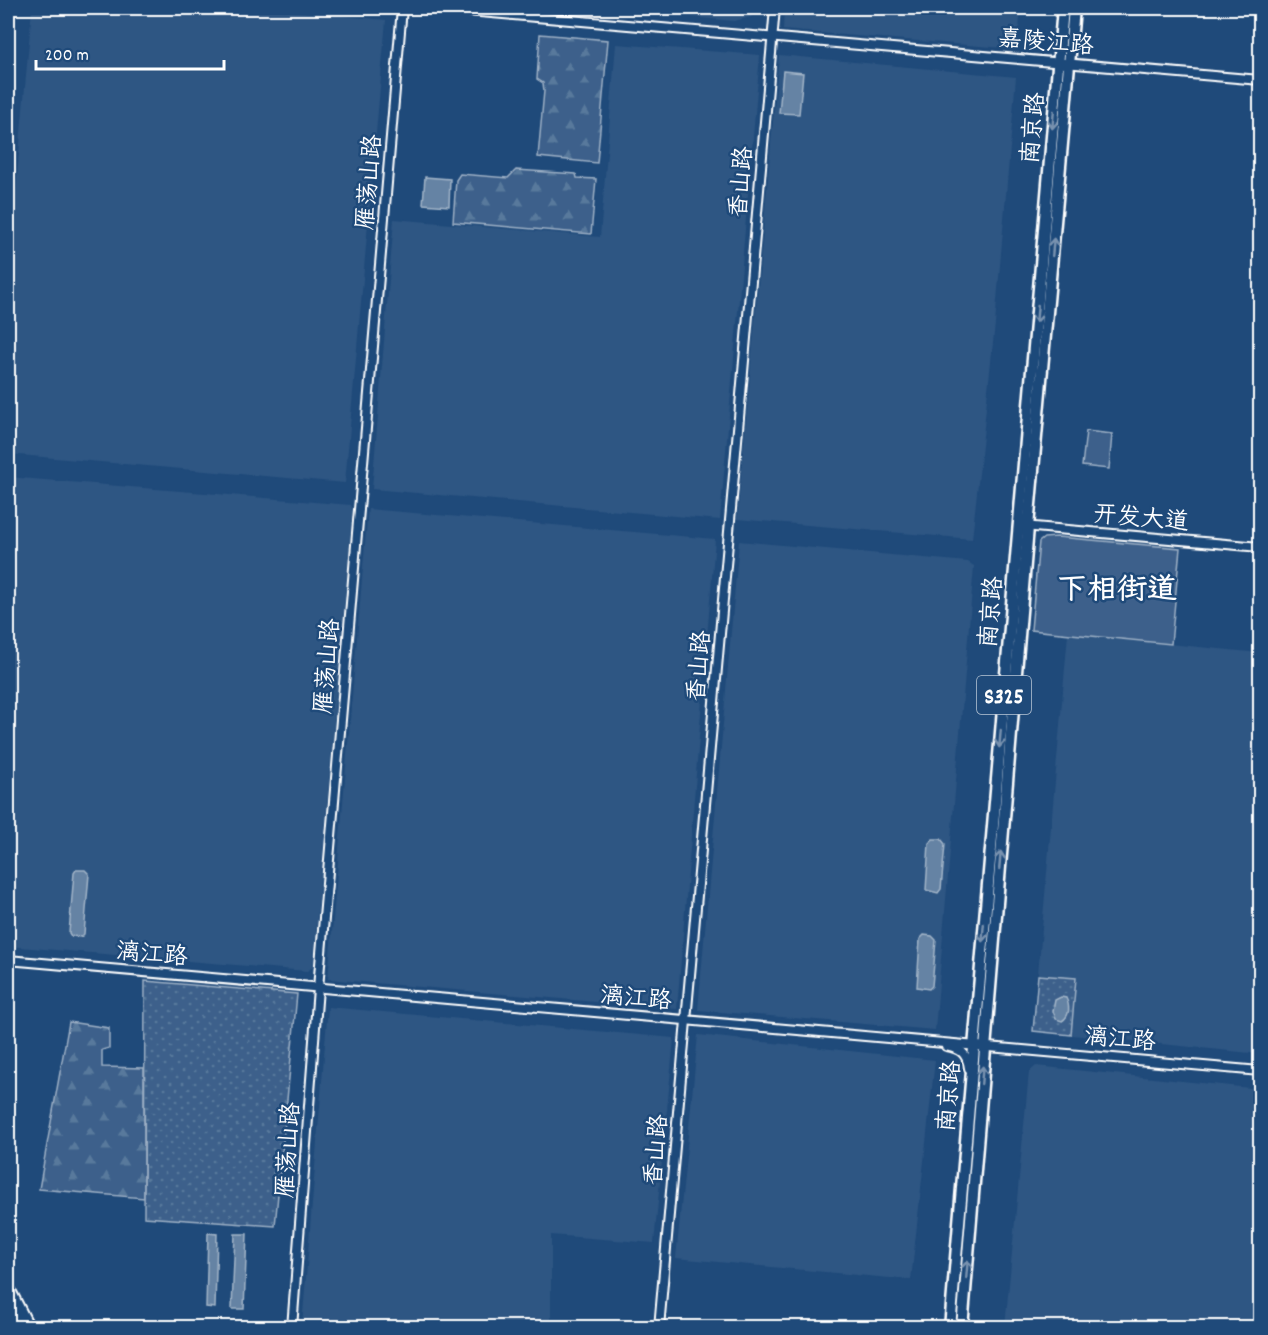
<svg xmlns="http://www.w3.org/2000/svg" width="1268" height="1335" font-family="Dekko,'LXGW WenKai TC',sans-serif">
  <style>
    .built { fill: #2e5683 }
    .grass { fill: #3c618b; stroke: #9eb0c5; stroke-width: 1.5 }
    .forest { fill: url(#forest-firs); stroke: #9eb0c5; stroke-width: 1.5 }
    .garden { fill: url(#garden-dots); stroke: #9eb0c5; stroke-width: 1.5 }
    .water { fill: #6583a4; stroke: #a3b5c8; stroke-width: 1.5 }
    .lines { fill: none; stroke-linecap: round; stroke-linejoin: round }
    .stream { stroke: #a3b5c8; stroke-width: 2 }
    .minor-casing { stroke: #fff; stroke-width: 12 }
    .major-casing { stroke: #fff; stroke-width: 15 }
    .highway-casing { stroke: #fff; stroke-width: 16 }
    .minor { stroke: #1f4a7a; stroke-width: 8 }
    .major { stroke: #1f4a7a; stroke-width: 10 }
    .highway { stroke: #1f4a7a; stroke-width: 12 }
    .oneway { stroke: #7992af }
    .labels { text-anchor: middle; stroke-width: 5; stroke-linejoin: round; paint-order: stroke }
    .shield { fill: #1f4a7a; stroke: #bcc9d7; stroke-width: 1.5 }
    .shield-label { font-size: 22px; font-weight: bold; fill: #fff }
    .street-label { font-size: 24px; fill: #fff; stroke: #1f4a7a }
    .district-label { font-size: 30px; font-weight: bold; fill: #fff; stroke: #1f4a7a }
  </style>
  <defs>
    <pattern id="forest-firs" width="22" height="20" patternUnits="userSpaceOnUse" patternTransform="scale(1.5)"><rect width="22" height="20" fill="#3c618b"/><path d="M5 1l3.5 6h-7zM16 11l3.5 6h-7z" fill="#59799c"/></pattern>
    <pattern id="garden-dots" width="8" height="8" patternUnits="userSpaceOnUse" patternTransform="scale(1.5)"><rect width="8" height="8" fill="#3c618b"/><path d="M2 2h.1M6 6h.1" fill="none" stroke="#59799c" stroke-width="1.8" stroke-linecap="round"/></pattern>
  </defs>
  <rect width="100%" height="100%" fill="#1f4a7a"/>
  <filter id="ink" filterUnits="userSpaceOnUse"><feTurbulence type="fractalNoise" baseFrequency=".0167" numOctaves="2"/><feDisplacementMap in="SourceGraphic" scale="12" xChannelSelector="R" yChannelSelector="G"/><feConvolveMatrix kernelMatrix="1 2 1 2 8 2 1 2 1" color-interpolation-filters="sRGB"/></filter>
  <g filter="url(#ink)">
    <g class="built">
      <path d="M32 8H259L386 20 345 483 8 454V279Z"/>
      <path d="M593 8H759L751 17 734 21Z"/>
      <path d="M784 8H1021L1017 49 783 30Z"/>
      <path d="M616 44 760 55 720 520 372 489 394 219 600 237Z"/>
      <path d="M779 55 1016 77 995 324 972 539 737 519Z"/>
      <path d="M8 477 351 505 353 511 313 967 307 971 8 946Z"/>
      <path d="M368 509 715 539 677 1009 328 979Z"/>
      <path d="M739 541 968 562 974 566 935 1030 698 1010Z"/>
      <path d="M1068 634 1260 653V1054L1033 1031Z"/>
      <path d="M328 1007 674 1038 654 1243 551 1235V1327H302Z"/>
      <path d="M698 1035 935 1060 911 1280 676 1258Z"/>
      <path d="M1036 1066 1260 1089V1327H1005L1029 1072Z"/>
    </g>
    <g class="grass">
      <path d="M1086 431 1112 434 1109 469 1082 466Z"/>
      <path d="M1057 537 1180 548 1171 644 1031 630 1039 542 1044 538Z"/>
    </g>
    <g class="forest">
      <path d="M540 34 608 40 597 163 538 157 544 91 543 83 537 79Z"/>
      <path d="M516 170 576 174 577 178 596 179 591 234 453 222 456 180 460 174 508 178Z"/>
      <path d="M69 1022 109 1028V1048L102 1050V1067L144 1068V1198L39 1189Z"/>
    </g>
    <g class="garden">
      <path d="M1038 975 1076 978 1071 1035 1033 1031Z"/>
      <path d="M145 981 297 994 275 1226 144 1217Z"/>
    </g>
    <g class="water">
      <path d="M783 71 803 73 799 114 779 113Z"/>
      <path d="M425 177 450 179 449 206 423 204Z"/>
      <path d="M933 839H941L945 844 941 889 938 893 926 890 929 843Z"/>
      <path d="M76 870H85L89 874 84 934 81 937 71 936 69 933 74 873Z"/>
      <path d="M924 935 932 936 936 940 932 986 929 989 917 987 920 939Z"/>
      <path d="M1061 997 1066 998C1070 1006 1070 1016 1062 1021L1056 1019 1053 1011 1055 1000Z"/>
      <path d="M208 1233 217 1234 215 1308 206 1307Z"/>
      <path d="M235 1234H247L244 1309H232Z"/>
    </g>
    <g class="lines">
      <path class="stream" d="M8 67 13 8"/>
      <defs>
        <g id="minor">
          <path d="M433 8 1260 80"/>
          <path d="M1023 526 1260 547"/>
          <path d="M8 960 1260 1071"/>
          <path d="M946 1046C960 1049 967 1052 969 1068"/>
          <path d="M292 1328 318 988 402 8"/>
          <path d="M659 1328 775 8"/>
        </g>
        <g id="major">
          <path d="M950 1328 1063 8"/>
          <path d="M962 1328 1028 527 1074 8"/>
        </g>
        <g id="highway">
          <path d="M8 1289 28 1328"/>
          <path d="M8 1311 16 1328"/>
        </g>
      </defs>
      <use href="#minor" class="minor-casing"/>
      <use href="#major" class="major-casing"/>
      <use href="#highway" class="highway-casing"/>
      <use href="#minor" class="minor"/>
      <use href="#major" class="major"/>
      <use href="#highway" class="highway"/>
    </g>
    <defs><path id="oneway-shaft" d="M-6 0H5M1.5-3L5.5 0L1.5 3" fill="none" stroke-width="1.6" stroke-linecap="round" stroke-linejoin="round" transform="scale(1.5)"/></defs>
    <g class="oneway">
      <use href="#oneway-shaft" transform="translate(1053 120) rotate(95)"/>
      <use href="#oneway-shaft" transform="translate(1053 247) rotate(-85)"/>
      <use href="#oneway-shaft" transform="translate(1037 314) rotate(95)"/>
      <use href="#oneway-shaft" transform="translate(1000 739) rotate(95)"/>
      <use href="#oneway-shaft" transform="translate(1000 860) rotate(-85)"/>
      <use href="#oneway-shaft" transform="translate(983 933) rotate(95)"/>
      <use href="#oneway-shaft" transform="translate(982 1075) rotate(-85)"/>
      <use href="#oneway-shaft" transform="translate(967 1269) rotate(-85)"/>
    </g>
  </g>
  <g class="labels">
    <rect class="shield" x="977" y="676" width="54" height="38" rx="4.5"/>
    <g class="shield-label">
      <text x="1004" y="703">S325</text>
    </g>
    <g class="street-label">
      <text transform="translate(1046 41) rotate(5)" y="8">嘉陵江路</text>
      <text transform="translate(1032 128) rotate(-85)" y="8">南京路</text>
      <text transform="translate(368 182) rotate(-85)" y="8">雁荡山路</text>
      <text transform="translate(740 182) rotate(-85)" y="8">香山路</text>
      <text transform="translate(1141 517) rotate(5)" y="8">开发大道</text>
      <text transform="translate(990 612) rotate(-85)" y="8">南京路</text>
      <text transform="translate(326 666) rotate(-85)" y="8">雁荡山路</text>
      <text transform="translate(698 666) rotate(-85)" y="8">香山路</text>
      <text transform="translate(152 953) rotate(5)" y="8">漓江路</text>
      <text transform="translate(636 997) rotate(5)" y="8">漓江路</text>
      <text transform="translate(1120 1038) rotate(5)" y="8">漓江路</text>
      <text transform="translate(948 1096) rotate(-85)" y="8">南京路</text>
      <text transform="translate(287 1150) rotate(-86)" y="8">雁荡山路</text>
      <text transform="translate(655 1150) rotate(-85)" y="8">香山路</text>
    </g>
    <g class="district-label">
      <text x="1117" y="598">下相街道</text>
    </g>
  </g>
  <rect width="1268" height="1335" fill="none" stroke="#1f4a7a" stroke-width="30"/>
  <rect x="15" y="15" width="1238" height="1305" fill="none" stroke="#fff" stroke-width="2" filter="url(#ink)"/>
  <path d="M36 60v9h188v-9" fill="none" stroke="#ffffff" stroke-width="3"/>
  <text x="45" y="60" font-size="18" fill="#ffffff" stroke="#1f4a7a" stroke-width="4.5" paint-order="stroke">200 m</text>
</svg>
